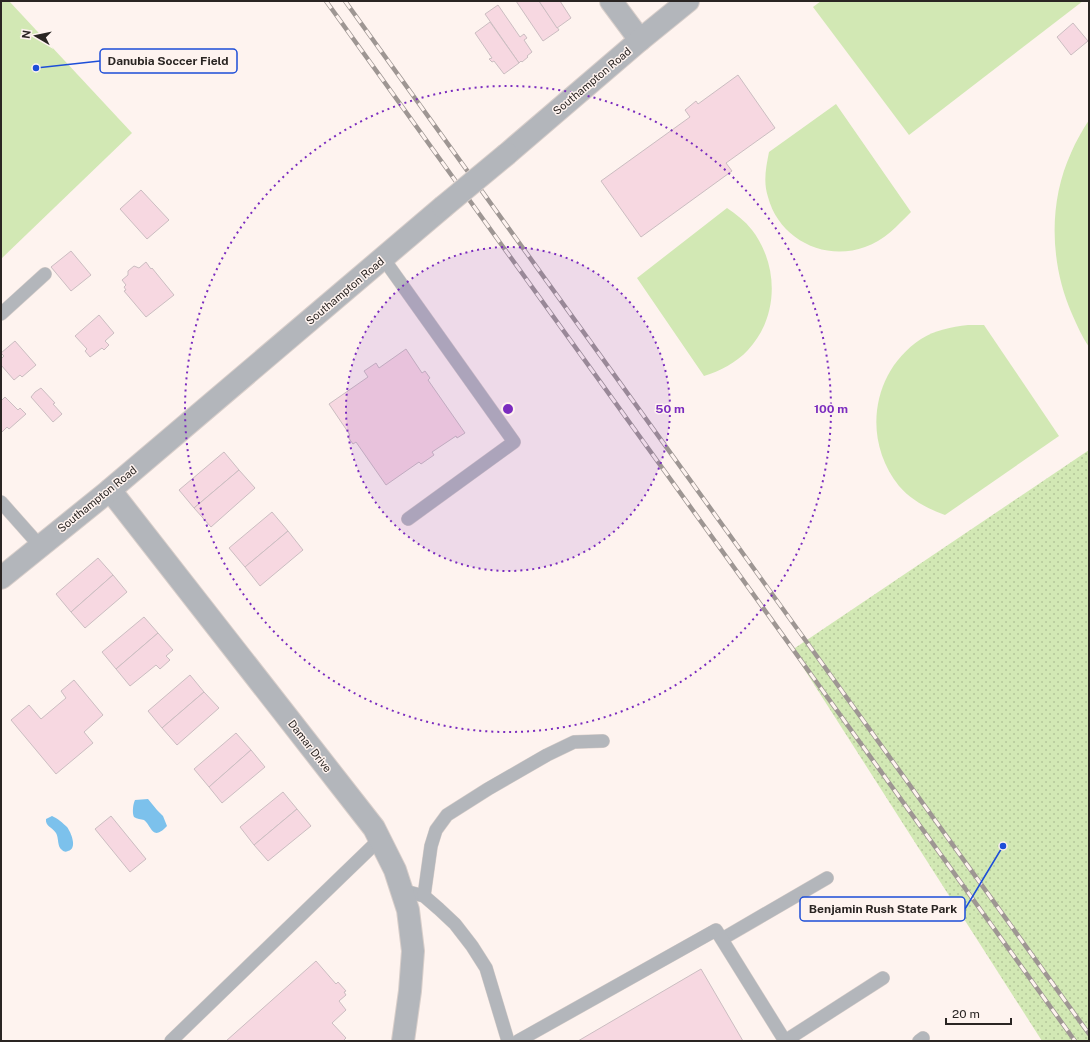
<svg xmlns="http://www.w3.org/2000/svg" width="1090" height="1042" font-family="'Public Sans',sans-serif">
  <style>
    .grass { fill: #d2e8b4 }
    .park { fill: url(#park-dots) }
    .water { fill: #7cc1ec }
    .building { fill: #f7d8e1; stroke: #cbbdc1 }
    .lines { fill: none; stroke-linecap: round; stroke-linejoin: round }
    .service-casing { stroke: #d8ceca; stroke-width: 14 }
    .minor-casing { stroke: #d8ceca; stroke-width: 24 }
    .tertiary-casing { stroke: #d8ceca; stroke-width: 24 }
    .service { stroke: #b3b6bb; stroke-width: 13 }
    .minor { stroke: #b3b6bb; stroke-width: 22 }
    .tertiary { stroke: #b3b6bb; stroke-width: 22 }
    .rail-casing { stroke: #9e9693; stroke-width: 4.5 }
    .rail { stroke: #fef3ef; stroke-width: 3; stroke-dasharray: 9; stroke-linecap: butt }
    .tertiary-bridge-casing { stroke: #d8ceca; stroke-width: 24; stroke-linecap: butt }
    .tertiary-bridge { stroke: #b3b6bb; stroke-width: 22 }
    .ring { fill: none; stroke: #7b2cbf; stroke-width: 2; stroke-dasharray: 2 4 }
    .labels { text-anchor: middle; stroke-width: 3; stroke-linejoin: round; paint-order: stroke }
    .street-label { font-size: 11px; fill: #2a2523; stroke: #fef3ef }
    .centre { fill: #7b2cbf; stroke: #fef3ef; stroke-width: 2 }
    .ring-label { font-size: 12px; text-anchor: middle; font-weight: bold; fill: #7b2cbf; stroke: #fef3ef; stroke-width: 3; stroke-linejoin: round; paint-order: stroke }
    .leader { fill: none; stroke: #1d4ed8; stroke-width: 1.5 }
    .callout-dot { fill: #1d4ed8; stroke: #fef3ef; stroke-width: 1.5 }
    .callout { fill: #fef3ef; stroke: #1d4ed8; stroke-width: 1.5 }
    .callout-label { font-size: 12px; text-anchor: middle; font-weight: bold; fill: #2a2523 }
  </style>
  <defs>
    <pattern id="park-dots" width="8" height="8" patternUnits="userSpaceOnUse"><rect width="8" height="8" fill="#d2e8b4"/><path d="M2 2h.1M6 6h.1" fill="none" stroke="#b4c79a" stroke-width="1.8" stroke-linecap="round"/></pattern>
  </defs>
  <rect width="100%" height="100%" fill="#fef3ef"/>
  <g class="grass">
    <path d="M2 1H9L132 133 1 259V2Z"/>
    <path d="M821 1H1083L909 135 813 7Z"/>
    <path d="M836 104 911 212C898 225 884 241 865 247 825 262 779 239 768 197 763 182 766 167 769 152Z"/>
    <path d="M1089 120V347C1082 337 1077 325 1072 314 1050 264 1048 203 1071 153 1076 141 1082 131 1089 120Z"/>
    <path d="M727 208C736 214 745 221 752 230 779 265 779 317 748 350 736 363 720 371 704 376L637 278Z"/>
    <path d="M968 325H984L1059 436 945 515C928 509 911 500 899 486 862 440 871 372 921 339 935 330 951 327 968 325Z"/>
  </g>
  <path class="park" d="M1089 450V1041H1042L792 650Z"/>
  <g class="water">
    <path d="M148 799 157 810 163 816 167 826C152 842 152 826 144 820 141 819 137 819 134 817 132 813 133 804 135 800Z"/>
    <path d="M52 816C57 818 63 823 67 827 71 832 78 849 68 851 66 852 64 852 62 850 57 847 59 838 56 833 52 827 45 826 46 819Z"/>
  </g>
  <g class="building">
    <path d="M516 1H539L559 30 543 41Z"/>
    <path d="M539 1H560L571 18 557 28Z"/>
    <path d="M498 5 520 37 524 34 527 38 524 40 532 52 527 56 528 57 522 62 521 61 519 63 485 14Z"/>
    <path d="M490 22 519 63 504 74 494 61 492 62 489 59 492 58 475 33Z"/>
    <path d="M1073 23 1088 41 1071 55 1057 37Z"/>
    <path d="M738 75 775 128 726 163 732 171 641 237 601 181 690 117 685 110 696 101 698 104Z"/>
    <path d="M141 190 169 220 147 239 120 209Z"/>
    <path d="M71 251 91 275 71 291 51 267Z"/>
    <path d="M146 262 151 269 152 268 174 295 146 317 124 291 126 290 124 287 126 285 122 280 128 275V271L134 266 139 268Z"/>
    <path d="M99 315 114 333 105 341 109 345 104 350 102 348 90 357 85 351 87 349 75 336Z"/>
    <path d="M15 341 36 365 22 377 20 375 14 380 1 365V359L4 356 1 353Z"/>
    <path d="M406 349 422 373 425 371 430 378 428 380 465 433 457 438 456 436 432 452 434 455 421 464 419 462 386 485 356 442 353 444 348 437 350 435 329 404 368 377 364 371 376 363 379 368Z"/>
    <path d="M41 388 55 403 53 404 62 414 53 422 31 397 35 392Z"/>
    <path d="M5 397 18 410 20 408 26 414 9 429 7 427 1 433V401Z"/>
    <path d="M224 452 239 470 194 508 179 490Z"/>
    <path d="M239 470 255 488 211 527 194 508Z"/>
    <path d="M272 512 288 531 245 567 229 548Z"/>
    <path d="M288 531 303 550 260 586 245 567Z"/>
    <path d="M98 558 113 575 71 612 56 594Z"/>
    <path d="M113 575 127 592 85 628 71 612Z"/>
    <path d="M144 617 158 633 116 669 102 652Z"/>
    <path d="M158 633 173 650 166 656 170 660 160 669 156 665 130 686 116 669Z"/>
    <path d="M190 675 204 692 162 728 148 711Z"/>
    <path d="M74 680 103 715 84 732 93 743 56 774 11 720 29 705 41 719 66 698 61 691Z"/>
    <path d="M204 692 219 708 177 745 162 728Z"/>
    <path d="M236 733 251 750 209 787 194 769Z"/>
    <path d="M251 750 265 767 222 803 209 787Z"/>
    <path d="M283 792 297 809 254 845 240 827Z"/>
    <path d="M297 809 311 826 268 861 254 845Z"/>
    <path d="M111 816 146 859 130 872 95 829Z"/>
    <path d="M316 961 336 984 338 982 346 991 344 992 346 995 339 1001 346 1010 332 1023 346 1038 343 1041H226Z"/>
    <path d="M701 969 743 1041H578Z"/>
  </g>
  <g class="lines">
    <defs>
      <g id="service">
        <path d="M383 258 514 442 408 519"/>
        <path d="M1 314 45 274"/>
        <path d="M1 502 40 546"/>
        <path d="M401 890 424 896 439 909 455 924 472 946 486 968 508 1041"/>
        <path d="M424 896 431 846 436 830 447 815 488 789 547 755 574 742 603 741"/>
        <path d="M722 939 827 878"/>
        <path d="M171 1041 380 839"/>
        <path d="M518 1041 716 930 785 1041"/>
        <path d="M785 1041 883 978"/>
        <path d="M919 1041 923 1038"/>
      </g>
      <g id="minor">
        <path d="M611 1 640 40"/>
        <path d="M110 490 374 828 395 870 408 910 413 951 410 991 403 1041"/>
      </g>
      <g id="tertiary">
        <path d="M507 154 640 40 688 1"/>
        <path d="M1 578 110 490 443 207"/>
      </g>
    </defs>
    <use href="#service" class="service-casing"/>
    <use href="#minor" class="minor-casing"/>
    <use href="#tertiary" class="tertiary-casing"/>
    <use href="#service" class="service"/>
    <use href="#minor" class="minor"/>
    <use href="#tertiary" class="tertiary"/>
    <defs>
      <g id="rail">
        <path d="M326 1 1075 1041"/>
        <path d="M345 1 1089 1034"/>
      </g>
    </defs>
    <use href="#rail" class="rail-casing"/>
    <use href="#rail" class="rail"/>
    <defs>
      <path id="tertiary-bridge" d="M443 207 507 154"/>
    </defs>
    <use href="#tertiary-bridge" class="tertiary-bridge-casing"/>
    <use href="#tertiary-bridge" class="tertiary-bridge"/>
  </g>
  <circle cx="508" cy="409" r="162" fill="#7b2cbf" fill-opacity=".12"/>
  <g class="ring">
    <circle cx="508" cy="409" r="162"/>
    <circle cx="508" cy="409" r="323"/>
  </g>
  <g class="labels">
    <g class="street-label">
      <text transform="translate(592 81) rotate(-40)" y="4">Southampton Road</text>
      <text transform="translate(345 291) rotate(-40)" y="4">Southampton Road</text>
      <text transform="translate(97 499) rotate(-39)" y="4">Southampton Road</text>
      <text transform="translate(310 746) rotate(52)" y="4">Damar Drive</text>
    </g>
  </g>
  <circle cx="508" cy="409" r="6" class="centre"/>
  <g class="ring-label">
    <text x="670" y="413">50 m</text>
    <text x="831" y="413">100 m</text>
  </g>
  <path class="leader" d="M36 68L100 61M1003 846L965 909"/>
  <g class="callout-dot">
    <circle cx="36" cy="68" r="4"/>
    <circle cx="1003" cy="846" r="4"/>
  </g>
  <g class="callout">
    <rect x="100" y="49" width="137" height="24" rx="4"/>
    <rect x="800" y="897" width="165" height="24" rx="4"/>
  </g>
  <g class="callout-label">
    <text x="168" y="65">Danubia Soccer Field</text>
    <text x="883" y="913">Benjamin Rush State Park</text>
  </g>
  <rect width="1090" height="1042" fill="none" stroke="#2a2523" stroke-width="4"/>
  <g transform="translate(36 36) rotate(279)" stroke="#fef3ef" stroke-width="3" paint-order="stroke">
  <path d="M0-3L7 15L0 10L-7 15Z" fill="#2a2523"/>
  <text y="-6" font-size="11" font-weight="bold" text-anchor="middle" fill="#2a2523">N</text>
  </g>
  <path d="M946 1018v6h65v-6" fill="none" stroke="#2a2523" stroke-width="2"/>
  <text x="952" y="1018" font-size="12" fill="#2a2523" stroke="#fef3ef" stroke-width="3" paint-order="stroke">20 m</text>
</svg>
